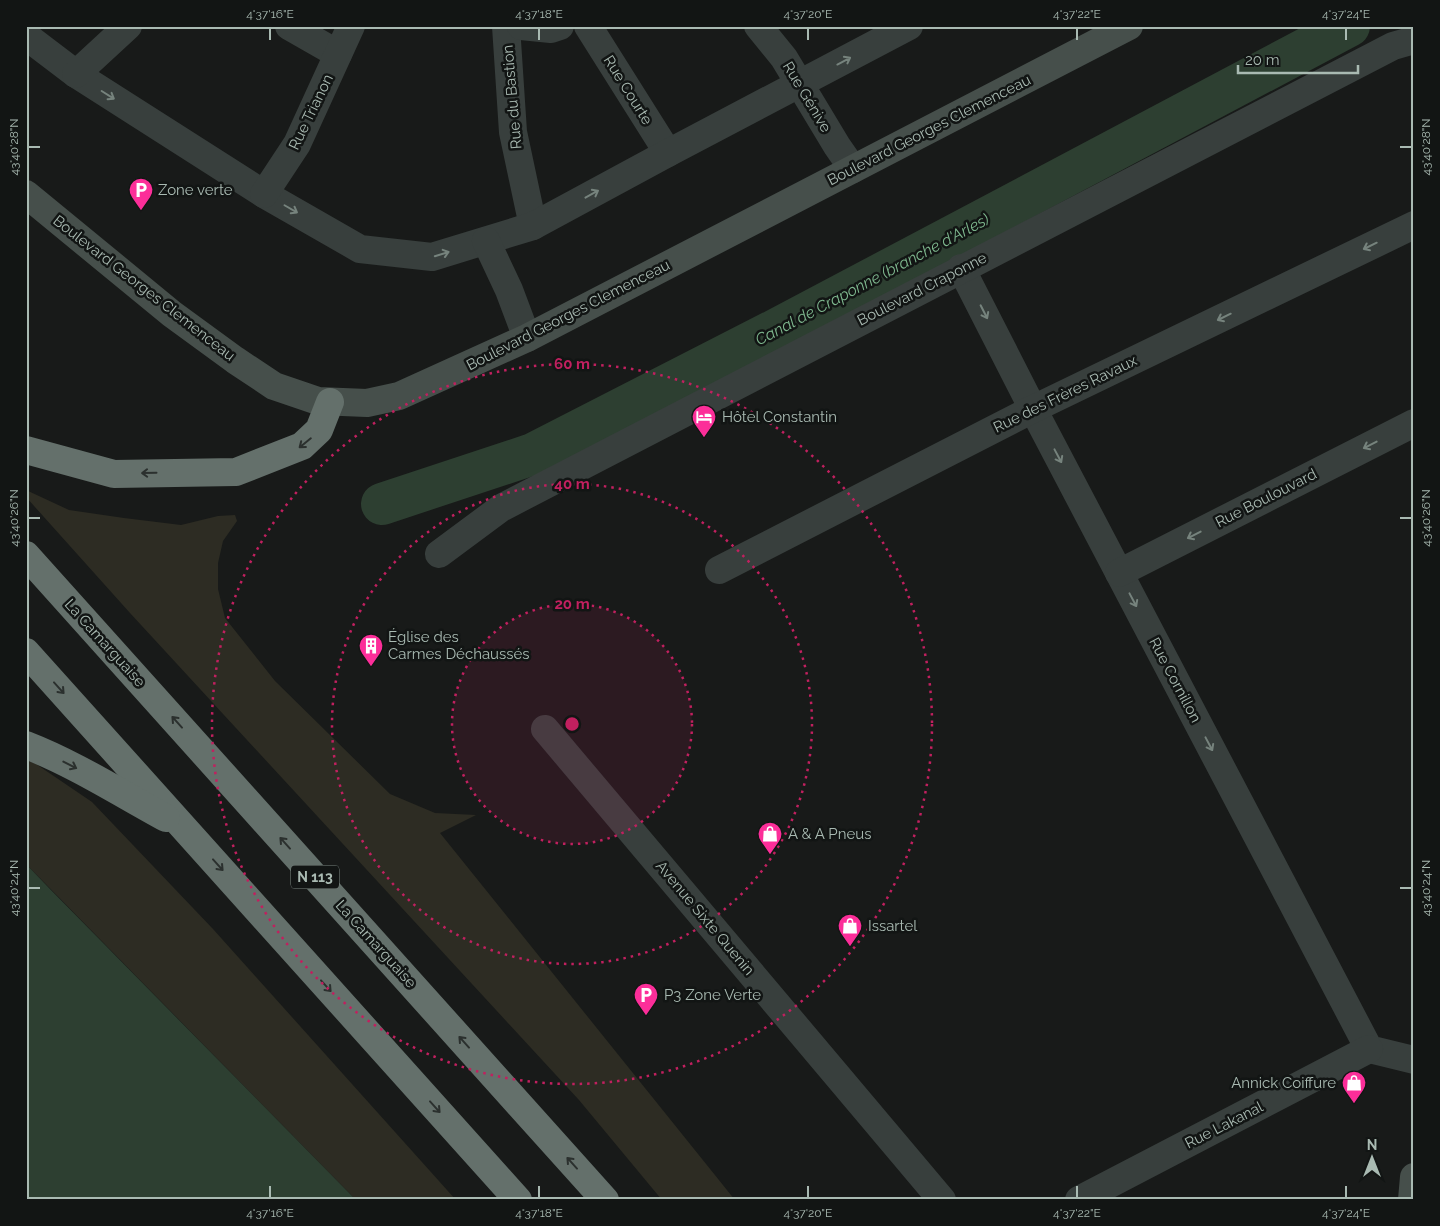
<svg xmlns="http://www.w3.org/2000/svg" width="1440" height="1226" font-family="Raleway,sans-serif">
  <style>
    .green { fill: #2d2c23 }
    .water { fill: #2d3f31 }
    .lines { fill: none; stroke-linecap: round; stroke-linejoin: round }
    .canal { stroke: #2d3f31; stroke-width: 42 }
    .street { stroke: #383f3d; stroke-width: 28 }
    .secondary { stroke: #464f4b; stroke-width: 28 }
    .highway { stroke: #64706b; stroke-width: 28 }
    .oneway { stroke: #76837d }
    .oneway2 { stroke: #2b302e }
    .ticks { fill: none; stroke: #a9bab2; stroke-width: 2 }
    .ring { fill: none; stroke: #c1205f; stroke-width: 2.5; stroke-dasharray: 2.5 5 }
    .labels { text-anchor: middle; stroke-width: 5; stroke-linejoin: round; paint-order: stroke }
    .shield { fill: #121514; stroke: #7c8883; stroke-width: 1 }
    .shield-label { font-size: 14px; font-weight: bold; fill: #a9bab2 }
    .street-label { font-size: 15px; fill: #a9bab2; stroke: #121514 }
    .poi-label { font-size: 15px; fill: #a9bab2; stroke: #121514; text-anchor: start }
    .water-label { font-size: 16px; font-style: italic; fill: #7eb78e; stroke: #121514 }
    .centre { fill: #c1205f; stroke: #121514; stroke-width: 2.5 }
    .ring-label { font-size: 15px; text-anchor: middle; font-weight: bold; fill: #c1205f; stroke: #121514; stroke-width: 5; stroke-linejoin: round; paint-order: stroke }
    .neatline { fill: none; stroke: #a9bab2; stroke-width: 2 }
    .ticks-label { font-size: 12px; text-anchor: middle; fill: #a9bab2 }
  </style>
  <rect width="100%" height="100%" fill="#181a19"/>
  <g class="green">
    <path d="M26 490 69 510 124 518 181 525 218 516 235 515 237 521 223 541 218 563V589L225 618 275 681 390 794 435 813 476 815 440 833 735 1200H662L579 1100 130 613 26 497Z"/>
    <path d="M26 760 36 764 92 802 213 929 456 1200H356L26 864Z"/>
  </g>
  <path class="water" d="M26 864 49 888 356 1200H26Z"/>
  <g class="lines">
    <path class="canal" d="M382 504 533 454 781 327 1349 26"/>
    <g class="street">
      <path d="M289 26 338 54"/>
      <path d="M506 26 513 132 533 226"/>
      <path d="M521 26 551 29 560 26"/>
      <path d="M588 26 668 153"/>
      <path d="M758 26 784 58 837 146 853 169"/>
      <path d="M26 36 76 74 264 194 360 249 432 257 533 226 668 153 909 26"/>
      <path d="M76 74 128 26"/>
      <path d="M264 194 297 144 351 26"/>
      <path d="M486 241 509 290 527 338"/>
      <path d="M961 268 1033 409 1369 1049 1414 1060"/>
      <path d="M439 554 501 508 1393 46 1414 40"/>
      <path d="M719 570 1033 409 1414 225"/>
      <path d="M1119 573 1414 423"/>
      <path d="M545 729 942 1200"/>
      <path d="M1079 1200 1369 1049"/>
    </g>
    <g class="secondary">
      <path d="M26 194 172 314 235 360 274 386 318 401 367 403 399 396 527 338 1129 26"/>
      <path d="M1412 1200 1414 1177"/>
    </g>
    <g class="highway">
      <path d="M26 450 114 474 236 472 302 446 319 430 330 402"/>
      <path d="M26 555 605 1200"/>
      <path d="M26 652 518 1200"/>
      <path d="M26 745C75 764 120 793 166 818"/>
    </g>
  </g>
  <defs><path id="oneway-shaft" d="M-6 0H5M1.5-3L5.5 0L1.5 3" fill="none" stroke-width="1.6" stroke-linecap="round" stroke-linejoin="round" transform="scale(1.25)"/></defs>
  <g class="oneway">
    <use href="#oneway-shaft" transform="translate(844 61) rotate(-28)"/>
    <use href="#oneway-shaft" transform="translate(108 95) rotate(32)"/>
    <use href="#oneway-shaft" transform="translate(592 194) rotate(-29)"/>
    <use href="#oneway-shaft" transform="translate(291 209) rotate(30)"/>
    <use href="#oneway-shaft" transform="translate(1370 246) rotate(154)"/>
    <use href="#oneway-shaft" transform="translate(442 254) rotate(-17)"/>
    <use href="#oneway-shaft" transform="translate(984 312) rotate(63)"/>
    <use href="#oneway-shaft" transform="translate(1224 317) rotate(154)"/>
    <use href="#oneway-shaft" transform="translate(1370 445) rotate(153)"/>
    <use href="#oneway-shaft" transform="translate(1058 456) rotate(62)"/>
    <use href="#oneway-shaft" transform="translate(1194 535) rotate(153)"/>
    <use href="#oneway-shaft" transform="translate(1133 600) rotate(62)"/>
    <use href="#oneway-shaft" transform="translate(1209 744) rotate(62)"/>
  </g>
  <g class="oneway2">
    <use href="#oneway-shaft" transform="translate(305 443) rotate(141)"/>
    <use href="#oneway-shaft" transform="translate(149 473) rotate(179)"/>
    <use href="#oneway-shaft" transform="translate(59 688) rotate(48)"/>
    <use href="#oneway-shaft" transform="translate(177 722) rotate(-132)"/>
    <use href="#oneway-shaft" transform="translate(70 765) rotate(27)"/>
    <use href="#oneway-shaft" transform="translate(285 843) rotate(-132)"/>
    <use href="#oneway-shaft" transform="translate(218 865) rotate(48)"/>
    <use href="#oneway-shaft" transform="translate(326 986) rotate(48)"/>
    <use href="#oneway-shaft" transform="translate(464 1042) rotate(-132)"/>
    <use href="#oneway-shaft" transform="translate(435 1107) rotate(48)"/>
    <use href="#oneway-shaft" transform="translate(572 1163) rotate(-132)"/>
  </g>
  <path class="ticks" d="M270 28V40M539 28V40M808 28V40M1077 28V40M1346 28V40M28 147H40M1400 147H1412M28 518H40M1400 518H1412M28 888H40M1400 888H1412M270 1186V1198M539 1186V1198M808 1186V1198M1077 1186V1198M1346 1186V1198"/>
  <circle cx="572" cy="724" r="120" fill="#c1205f" fill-opacity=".12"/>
  <g class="ring">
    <circle cx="572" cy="724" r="120"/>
    <circle cx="572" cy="724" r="240"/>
    <circle cx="572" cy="724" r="360"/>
  </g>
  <defs>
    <symbol id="parking-pin" viewBox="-11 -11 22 30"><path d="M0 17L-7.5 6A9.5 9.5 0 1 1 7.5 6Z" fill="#fc2e99" stroke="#121514"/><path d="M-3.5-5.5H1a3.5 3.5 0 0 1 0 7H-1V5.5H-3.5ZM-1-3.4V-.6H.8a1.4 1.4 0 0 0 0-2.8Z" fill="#fff"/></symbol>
    <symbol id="hotel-pin" viewBox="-11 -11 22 30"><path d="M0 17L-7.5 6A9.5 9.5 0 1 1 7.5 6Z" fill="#fc2e99" stroke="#121514"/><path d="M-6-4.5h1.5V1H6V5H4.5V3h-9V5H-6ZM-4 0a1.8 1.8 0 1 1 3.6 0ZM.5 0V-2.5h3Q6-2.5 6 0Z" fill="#fff"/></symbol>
    <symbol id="building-pin" viewBox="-11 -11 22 30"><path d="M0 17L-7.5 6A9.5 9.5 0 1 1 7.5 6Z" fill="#fc2e99" stroke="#121514"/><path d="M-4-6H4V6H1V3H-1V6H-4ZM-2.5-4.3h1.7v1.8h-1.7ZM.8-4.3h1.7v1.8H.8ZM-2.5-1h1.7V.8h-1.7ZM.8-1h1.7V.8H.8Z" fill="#fff"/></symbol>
    <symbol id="shop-pin" viewBox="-11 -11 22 30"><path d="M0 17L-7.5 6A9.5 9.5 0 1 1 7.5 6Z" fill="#fc2e99" stroke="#121514"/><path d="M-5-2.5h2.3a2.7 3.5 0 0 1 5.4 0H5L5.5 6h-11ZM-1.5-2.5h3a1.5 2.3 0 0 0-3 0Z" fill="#fff"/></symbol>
  </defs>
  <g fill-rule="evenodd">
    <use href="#parking-pin" x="127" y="176" width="28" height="38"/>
    <use href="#hotel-pin" x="690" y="403" width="28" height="38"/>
    <use href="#building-pin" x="357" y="632" width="28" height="38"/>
    <use href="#shop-pin" x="756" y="820" width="28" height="38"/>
    <use href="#shop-pin" x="836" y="912" width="28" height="38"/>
    <use href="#parking-pin" x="632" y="981" width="28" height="38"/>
    <use href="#shop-pin" x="1340" y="1069" width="28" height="38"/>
  </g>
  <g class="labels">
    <rect class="shield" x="291" y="865.5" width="48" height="23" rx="4"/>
    <g class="shield-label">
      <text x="315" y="882">N 113</text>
    </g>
    <g class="street-label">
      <text transform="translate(628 90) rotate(58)" y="5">Rue Courte</text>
      <text transform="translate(512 97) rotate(-95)" y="5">Rue du Bastion</text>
      <text transform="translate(807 97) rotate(59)" y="5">Rue Génive</text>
      <text transform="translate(311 112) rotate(-64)" y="5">Rue Trianon</text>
      <text transform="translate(929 130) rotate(-27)" y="5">Boulevard Georges Clemenceau</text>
      <text transform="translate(144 288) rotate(38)" y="5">Boulevard Georges Clemenceau</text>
      <text transform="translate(922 289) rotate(-27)" y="5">Boulevard Craponne</text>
      <text transform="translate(568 315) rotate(-27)" y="5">Boulevard Georges Clemenceau</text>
      <text transform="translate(1065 394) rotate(-26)" y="5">Rue des Frères Ravaux</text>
      <text transform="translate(1266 498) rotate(-27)" y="5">Rue Boulouvard</text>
      <text transform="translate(105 643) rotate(48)" y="5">La Camarguaise</text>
      <text transform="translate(1175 680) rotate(62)" y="5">Rue Cornillon</text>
      <text transform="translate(705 918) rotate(50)" y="5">Avenue Sixte Quenin</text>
      <text transform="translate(376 944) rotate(48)" y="5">La Camarguaise</text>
      <text transform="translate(1224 1125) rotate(-27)" y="5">Rue Lakanal</text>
    </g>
    <g class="poi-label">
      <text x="158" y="195">Zone verte</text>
      <text x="722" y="422">Hôtel Constantin</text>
      <text x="388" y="642">Église des<tspan x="388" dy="17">Carmes Déchaussés</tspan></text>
      <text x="788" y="839">A &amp; A Pneus</text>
      <text x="868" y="931">Issartel</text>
      <text x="664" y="1000">P3 Zone Verte</text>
      <text x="1336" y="1088" text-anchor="end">Annick Coiffure</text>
    </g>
    <g class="water-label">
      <text transform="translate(872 279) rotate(-28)" y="6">Canal de Craponne (branche d'Arles)</text>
    </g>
  </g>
  <circle cx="572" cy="724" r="8" class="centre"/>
  <g class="ring-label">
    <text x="572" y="369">60 m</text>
    <text x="572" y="489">40 m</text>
    <text x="572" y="609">20 m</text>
  </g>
  <rect width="1440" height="1226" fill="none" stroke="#121514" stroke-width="55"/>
  <g transform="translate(1372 1158)" stroke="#121514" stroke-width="4" paint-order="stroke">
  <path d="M0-4L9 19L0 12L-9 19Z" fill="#a9bab2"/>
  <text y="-8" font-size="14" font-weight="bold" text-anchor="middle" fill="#a9bab2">N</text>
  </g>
  <path d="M1238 65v8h120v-8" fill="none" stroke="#a9bab2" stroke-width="2.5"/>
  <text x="1245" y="65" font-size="15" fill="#a9bab2" stroke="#121514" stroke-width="4" paint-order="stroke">20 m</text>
  <rect x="28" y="28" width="1384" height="1170" class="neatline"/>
  <g class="ticks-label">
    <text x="270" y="18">4°37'16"E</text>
    <text x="539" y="18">4°37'18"E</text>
    <text x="808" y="18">4°37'20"E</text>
    <text x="1077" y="18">4°37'22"E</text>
    <text x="1346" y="18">4°37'24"E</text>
    <text transform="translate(14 147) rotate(-90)" y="4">43°40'28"N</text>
    <text transform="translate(1426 147) rotate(-90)" y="4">43°40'28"N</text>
    <text transform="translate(14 518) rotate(-90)" y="4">43°40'26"N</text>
    <text transform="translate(1426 518) rotate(-90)" y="4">43°40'26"N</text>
    <text transform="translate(14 888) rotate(-90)" y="4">43°40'24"N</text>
    <text transform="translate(1426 888) rotate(-90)" y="4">43°40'24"N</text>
    <text x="270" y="1217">4°37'16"E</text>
    <text x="539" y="1217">4°37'18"E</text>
    <text x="808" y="1217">4°37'20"E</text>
    <text x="1077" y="1217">4°37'22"E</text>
    <text x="1346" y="1217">4°37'24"E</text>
  </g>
</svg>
